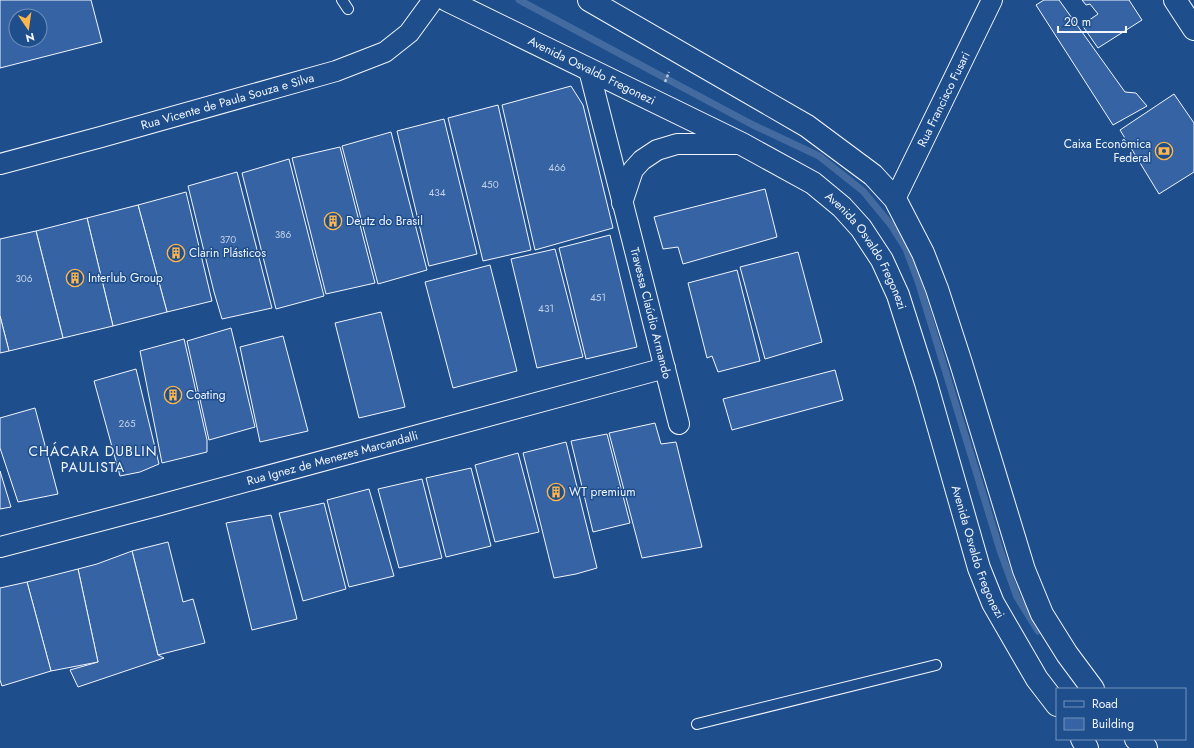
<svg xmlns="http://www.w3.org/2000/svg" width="1194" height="748" font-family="Jost,sans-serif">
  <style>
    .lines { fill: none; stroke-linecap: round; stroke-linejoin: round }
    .stream { stroke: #446ba0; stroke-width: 7 }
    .building { fill: #3563a3; stroke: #f2f6ff; fill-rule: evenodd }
    .service-casing { stroke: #f2f6ff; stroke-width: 12 }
    .minor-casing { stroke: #f2f6ff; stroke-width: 22 }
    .tertiary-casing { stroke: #f2f6ff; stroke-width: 24 }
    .primary-casing { stroke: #f2f6ff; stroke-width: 24 }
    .path { stroke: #b3c4dc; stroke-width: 2.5; stroke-dasharray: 3 2; stroke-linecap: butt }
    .service { stroke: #1f4e8c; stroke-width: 10 }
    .minor { stroke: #1f4e8c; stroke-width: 20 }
    .tertiary { stroke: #1f4e8c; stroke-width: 22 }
    .primary { stroke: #1f4e8c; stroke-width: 22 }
    .labels { text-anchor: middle; stroke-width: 3; stroke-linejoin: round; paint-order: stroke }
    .number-label { font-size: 10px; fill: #c3d1e8 }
    .street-label { font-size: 12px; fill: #f2f6ff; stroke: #1f4e8c }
    .poi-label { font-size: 12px; fill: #f2f6ff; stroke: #1f4e8c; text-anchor: start }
    .quarter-label { font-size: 14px; letter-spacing: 1px; fill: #f2f6ff; stroke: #1f4e8c }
  </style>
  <rect width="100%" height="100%" fill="#1f4e8c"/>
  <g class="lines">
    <path class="stream" d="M519 0 753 125 819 156 863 191 891 225 906 249 918 281 1000 550 1017 597 1038 631"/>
  </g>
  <g class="building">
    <path d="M0 0H91L102 42 0 68ZM16 16H40V40H16Z"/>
    <path d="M1044 0H1059L1125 92 1136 93 1147 106 1113 125 1036 5Z"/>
    <path d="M1082 0H1129L1142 20 1098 48 1082 25 1098 14 1090 4 1086 5Z"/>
    <path d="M571 86 583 105 613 228 535 250 502 105Z"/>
    <path d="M1174 94 1194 123V172L1159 194 1120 130Z"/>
    <path d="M498 105 531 250 483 261 448 118Z"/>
    <path d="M444 119 477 254 429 266 397 131Z"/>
    <path d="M391 132 427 270 378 284 342 146Z"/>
    <path d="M340 147 375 283 326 294 292 158Z"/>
    <path d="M289 159 324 296 276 309 242 173Z"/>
    <path d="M237 172 272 308 222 319 214 292 188 186Z"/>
    <path d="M765 189 777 237 683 264 678 247 663 249 654 217Z"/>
    <path d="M186 192 212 301 167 312 138 205Z"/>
    <path d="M138 205 167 312 113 326 87 218Z"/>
    <path d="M87 218 113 326 63 338 36 231Z"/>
    <path d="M36 231 63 338 9 351 0 316V239Z"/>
    <path d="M610 235 637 347 586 359 559 248Z"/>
    <path d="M555 249 583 357 537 368 511 259Z"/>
    <path d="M798 252 822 342 765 359 740 267Z"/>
    <path d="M490 265 517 371 453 388 425 282Z"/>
    <path d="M737 270 760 361 718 372 712 356 707 358 688 283Z"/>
    <path d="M381 312 405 407 359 418 335 323Z"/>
    <path d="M0 316 9 351 0 353Z"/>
    <path d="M231 328 255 427 209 440 187 341Z"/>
    <path d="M283 336 308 431 260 442 240 347Z"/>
    <path d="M184 339 207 440V452L162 463 140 351Z"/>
    <path d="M136 369 159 464 140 472 120 476 94 381Z"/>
    <path d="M835 370 843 400 732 430 723 399Z"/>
    <path d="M35 408 58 494 18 502 0 448V418Z"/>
    <path d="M655 423 661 444 676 442 702 547 642 558 609 433Z"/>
    <path d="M607 434 630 523 593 532 571 441Z"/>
    <path d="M566 442 597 568 576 574 554 578 523 453Z"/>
    <path d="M518 453 539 532 495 542 475 465Z"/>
    <path d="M471 468 491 546 446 557 426 478Z"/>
    <path d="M0 471 11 507 0 509Z"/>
    <path d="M422 479 442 558 399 568 378 489Z"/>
    <path d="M369 489 394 576 349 587 327 500Z"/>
    <path d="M324 503 346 589 303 601 279 513Z"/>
    <path d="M271 515 297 619 252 630 226 523Z"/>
    <path d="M168 542 183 602 193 599 205 643 158 655 132 551Z"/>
    <path d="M132 551 158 655 164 658 78 687 70 670 98 662 78 569 97 564Z"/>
    <path d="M78 569 98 662 51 671 27 582Z"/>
    <path d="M27 582 51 671 2 686 0 680V588Z"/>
  </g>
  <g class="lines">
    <defs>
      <g id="service">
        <path d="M342 0 348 9"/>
        <path d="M697 724 936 665"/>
      </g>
      <g id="minor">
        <path id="s1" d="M589 70 679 424"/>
        <path id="s2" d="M0 164 101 137 336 71 385 52 409 33 433 0"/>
        <path id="s3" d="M895 199 992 0"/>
        <path d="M622 203 633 170 642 160 657 150 677 144H742"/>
        <path id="s4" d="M0 547 160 505 665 368"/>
      </g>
      <g id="tertiary">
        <path id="s5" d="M447 0 742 144 813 183 842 207 861 228 882 260 898 295 926 383 979 568 993 603 1037 679 1057 705"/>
        <path d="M589 0 807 126 873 175 895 199 923 253 937 289 961 363 1024 570 1042 614 1067 654 1093 689"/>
        <path d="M1082 739 1087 748"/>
        <path d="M1136 739 1146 748"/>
      </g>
      <path id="primary" d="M1175 0 1194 29"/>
    </defs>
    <use href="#service" class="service-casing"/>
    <use href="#minor" class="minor-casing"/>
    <use href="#tertiary" class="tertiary-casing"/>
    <use href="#primary" class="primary-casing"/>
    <path class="path" d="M665 82 669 72"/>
    <use href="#service" class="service"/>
    <use href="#minor" class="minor"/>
    <use href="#tertiary" class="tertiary"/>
    <use href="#primary" class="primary"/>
  </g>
  <defs>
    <symbol id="bank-ring" viewBox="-11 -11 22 22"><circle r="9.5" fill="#1f4e8c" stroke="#ffb74d" stroke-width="1.5"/><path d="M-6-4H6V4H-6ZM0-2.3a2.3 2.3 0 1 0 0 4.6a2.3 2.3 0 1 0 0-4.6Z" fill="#ffb74d"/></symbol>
    <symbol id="building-ring" viewBox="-11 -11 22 22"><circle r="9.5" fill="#1f4e8c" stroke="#ffb74d" stroke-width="1.5"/><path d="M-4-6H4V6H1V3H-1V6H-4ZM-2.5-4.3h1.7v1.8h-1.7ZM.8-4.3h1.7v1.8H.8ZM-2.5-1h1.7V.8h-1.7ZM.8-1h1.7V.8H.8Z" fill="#ffb74d"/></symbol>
  </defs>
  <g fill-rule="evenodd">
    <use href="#bank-ring" x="1154" y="141" width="20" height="20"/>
    <use href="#building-ring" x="323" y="211" width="20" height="20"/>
    <use href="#building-ring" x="166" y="243" width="20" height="20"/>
    <use href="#building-ring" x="65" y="268" width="20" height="20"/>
    <use href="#building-ring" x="163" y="385" width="20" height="20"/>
    <use href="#building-ring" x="546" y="482" width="20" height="20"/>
  </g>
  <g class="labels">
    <g class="number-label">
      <text x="557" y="171">466</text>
      <text x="490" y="188">450</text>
      <text x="437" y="196">434</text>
      <text x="283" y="238">386</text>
      <text x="228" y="243">370</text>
      <text x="24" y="282">306</text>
      <text x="598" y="301">451</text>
      <text x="546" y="312">431</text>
      <text x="127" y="427">265</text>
    </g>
    <g class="street-label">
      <text dy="4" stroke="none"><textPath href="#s5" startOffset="161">Avenida Osvaldo Fregonezi</textPath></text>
      <text dy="4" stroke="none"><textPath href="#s3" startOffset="111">Rua Francisco Fusari</textPath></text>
      <text dy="4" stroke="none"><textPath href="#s2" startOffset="236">Rua Vicente de Paula Souza e Silva</textPath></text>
      <text dy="4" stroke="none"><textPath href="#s5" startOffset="497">Avenida Osvaldo Fregonezi</textPath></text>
      <text dy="4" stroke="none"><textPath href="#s1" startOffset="251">Travessa Claúdio Armando</textPath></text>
      <text dy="4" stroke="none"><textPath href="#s4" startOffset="344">Rua Ignez de Menezes Marcandalli</textPath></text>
      <text dy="4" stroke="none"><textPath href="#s5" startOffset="821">Avenida Osvaldo Fregonezi</textPath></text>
    </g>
    <g class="poi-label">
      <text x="1151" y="148" text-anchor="end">Caixa Econômica<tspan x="1151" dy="14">Federal</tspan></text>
      <text x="346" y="225">Deutz do Brasil</text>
      <text x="189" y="257">Clarin Plásticos</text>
      <text x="88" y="282">Interlub Group</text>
      <text x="186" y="399">Coating</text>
      <text x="569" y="496">WT premium</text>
    </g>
    <g class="quarter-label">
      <text x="93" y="456">CHÁCARA DUBLIN<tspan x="93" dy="16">PAULISTA</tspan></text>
    </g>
  </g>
  <rect x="1056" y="688" width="130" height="52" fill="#1f4e8c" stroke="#7391ba"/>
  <rect x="1064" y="701" width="20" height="6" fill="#1f4e8c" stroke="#7391ba"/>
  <text x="1092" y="708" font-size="12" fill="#f2f6ff">Road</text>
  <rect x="1064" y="718" width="20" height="12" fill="#3563a3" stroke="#7391ba"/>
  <text x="1092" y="728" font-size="12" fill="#f2f6ff">Building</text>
  <g transform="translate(28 28) rotate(167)"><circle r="19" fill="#1f4e8c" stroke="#7391ba"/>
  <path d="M0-3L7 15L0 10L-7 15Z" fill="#ffb74d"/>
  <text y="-6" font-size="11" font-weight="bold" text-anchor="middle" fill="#f2f6ff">N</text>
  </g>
  <path d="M1058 26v6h68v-6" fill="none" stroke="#f2f6ff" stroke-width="2"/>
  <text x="1064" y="26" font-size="12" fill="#f2f6ff" stroke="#1f4e8c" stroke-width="3" paint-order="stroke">20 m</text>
</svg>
